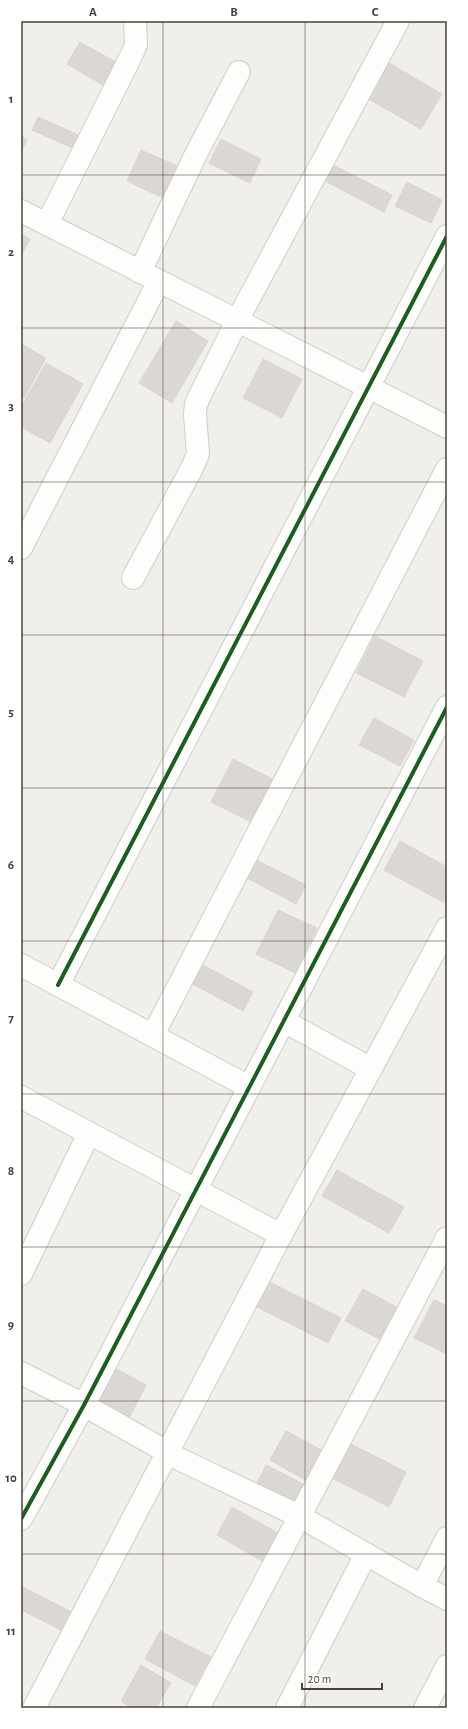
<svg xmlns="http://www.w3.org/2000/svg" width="468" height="1729" font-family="'Alegreya Sans',sans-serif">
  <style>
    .building { fill: #dbd8d3; stroke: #d9d6d1 }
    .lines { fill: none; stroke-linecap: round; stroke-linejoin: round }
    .minor-casing { stroke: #cfcdc8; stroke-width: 24 }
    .minor { stroke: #fdfdfc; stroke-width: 22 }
    .cycleway-casing { stroke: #fff; stroke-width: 6 }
    .cycleway { stroke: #1b5e20; stroke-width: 4 }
    .grid { fill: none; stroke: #484137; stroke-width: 1; stroke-opacity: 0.55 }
    .neatline { fill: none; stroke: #484137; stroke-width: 1.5 }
    .grid-label { font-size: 13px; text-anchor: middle; font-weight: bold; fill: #484137 }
  </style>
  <rect width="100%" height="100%" fill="#f1efeb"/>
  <g class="building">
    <path d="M80 42 123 66 110 89 67 64Z"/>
    <path d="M384 60 442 94 421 129 363 96Z"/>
    <path d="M38 117 83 137 77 150 32 130Z"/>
    <path d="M21 136 27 140 21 151Z"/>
    <path d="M221 139 261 159 250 183 209 163Z"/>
    <path d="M141 150 184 169 169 201 127 181Z"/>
    <path d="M333 165 392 195 384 212 325 181Z"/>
    <path d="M407 182 442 200 431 223 395 206Z"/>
    <path d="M21 234 30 239 21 257Z"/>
    <path d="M176 321 208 341 172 403 139 383Z"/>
    <path d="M21 344 46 358 24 398 21 397Z"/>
    <path d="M263 359 302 379 282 418 243 398Z"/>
    <path d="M46 363 83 384 50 443 21 427V407Z"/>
    <path d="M375 636 423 661 404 697 356 673Z"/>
    <path d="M374 718 414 740 400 766 359 745Z"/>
    <path d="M233 759 280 783 259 826 211 802Z"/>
    <path d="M400 841 447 867V904L384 870Z"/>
    <path d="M254 859 306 885 296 904 245 877Z"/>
    <path d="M278 910 317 928 295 973 256 954Z"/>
    <path d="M199 963 253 992 243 1011 189 982Z"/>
    <path d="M337 1170 404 1207 389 1233 322 1196Z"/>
    <path d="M268 1281 341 1318 328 1343 255 1306Z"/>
    <path d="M363 1289 402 1310 385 1342 345 1321Z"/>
    <path d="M434 1300 447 1306V1354L414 1338Z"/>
    <path d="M113 1367 146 1385 128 1420 94 1402Z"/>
    <path d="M286 1431 325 1452 309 1482 270 1460Z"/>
    <path d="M345 1441 406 1472 389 1507 328 1476Z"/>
    <path d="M266 1465 307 1486 295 1508 255 1487Z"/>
    <path d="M232 1507 285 1537 269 1565 217 1535Z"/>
    <path d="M21 1586 77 1615 67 1633 21 1610Z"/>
    <path d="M160 1631 211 1657 195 1686 145 1659Z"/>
    <path d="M141 1665 171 1683 156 1708H132L121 1701Z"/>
  </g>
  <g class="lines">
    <defs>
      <g id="minor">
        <path d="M21 211 447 427"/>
        <path d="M47 224 133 52 136 44 135 21"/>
        <path d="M140 272 196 154 239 72"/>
        <path d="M21 548 159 281"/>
        <path d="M133 578 192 468 198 454 195 414 196 404 201 393 237 321 398 21"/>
        <path d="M21 965 249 1087"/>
        <path d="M58 985 447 236"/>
        <path d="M284 1021 371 1069"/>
        <path d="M153 1035 447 469"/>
        <path d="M21 1097 281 1235"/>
        <path d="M21 1274 89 1133"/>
        <path d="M21 1373 84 1405 181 1460 299 1516 422 1586"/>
        <path d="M21 1519 84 1405 447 707"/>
        <path d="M447 1538 422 1586 447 1599"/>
        <path d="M34 1708 281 1235 447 928"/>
        <path d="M198 1708 447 1238"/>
        <path d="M287 1708 366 1554"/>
        <path d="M425 1708 447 1666"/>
      </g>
    </defs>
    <use href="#minor" class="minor-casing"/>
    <use href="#minor" class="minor"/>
    <defs>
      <g id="cycleway">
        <path d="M58 985 447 236"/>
        <path d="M21 1519 84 1405 447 707"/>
      </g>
    </defs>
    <use href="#cycleway" class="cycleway-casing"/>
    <use href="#cycleway" class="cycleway"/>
  </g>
  <path class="grid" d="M163 21V1708M305 21V1708M21 175H447M21 328H447M21 482H447M21 635H447M21 788H447M21 941H447M21 1094H447M21 1247H447M21 1401H447M21 1554H447"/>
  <rect width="468" height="1729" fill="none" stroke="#ffffff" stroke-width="44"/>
  <path d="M302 1683v6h80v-6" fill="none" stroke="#484137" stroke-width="2"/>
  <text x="308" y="1683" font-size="12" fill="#484137" stroke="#ffffff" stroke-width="3" paint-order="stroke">20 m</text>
  <rect x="22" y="22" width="424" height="1685" class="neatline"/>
  <g class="grid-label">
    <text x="93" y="16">A</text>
    <text x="234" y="16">B</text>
    <text x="375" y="16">C</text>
    <text x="11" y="103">1</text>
    <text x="11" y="256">2</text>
    <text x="11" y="410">3</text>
    <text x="11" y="563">4</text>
    <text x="11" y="716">5</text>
    <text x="11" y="869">6</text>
    <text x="11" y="1022">7</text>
    <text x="11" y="1175">8</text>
    <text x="11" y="1329">9</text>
    <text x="11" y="1482">10</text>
    <text x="11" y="1635">11</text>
  </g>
</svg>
